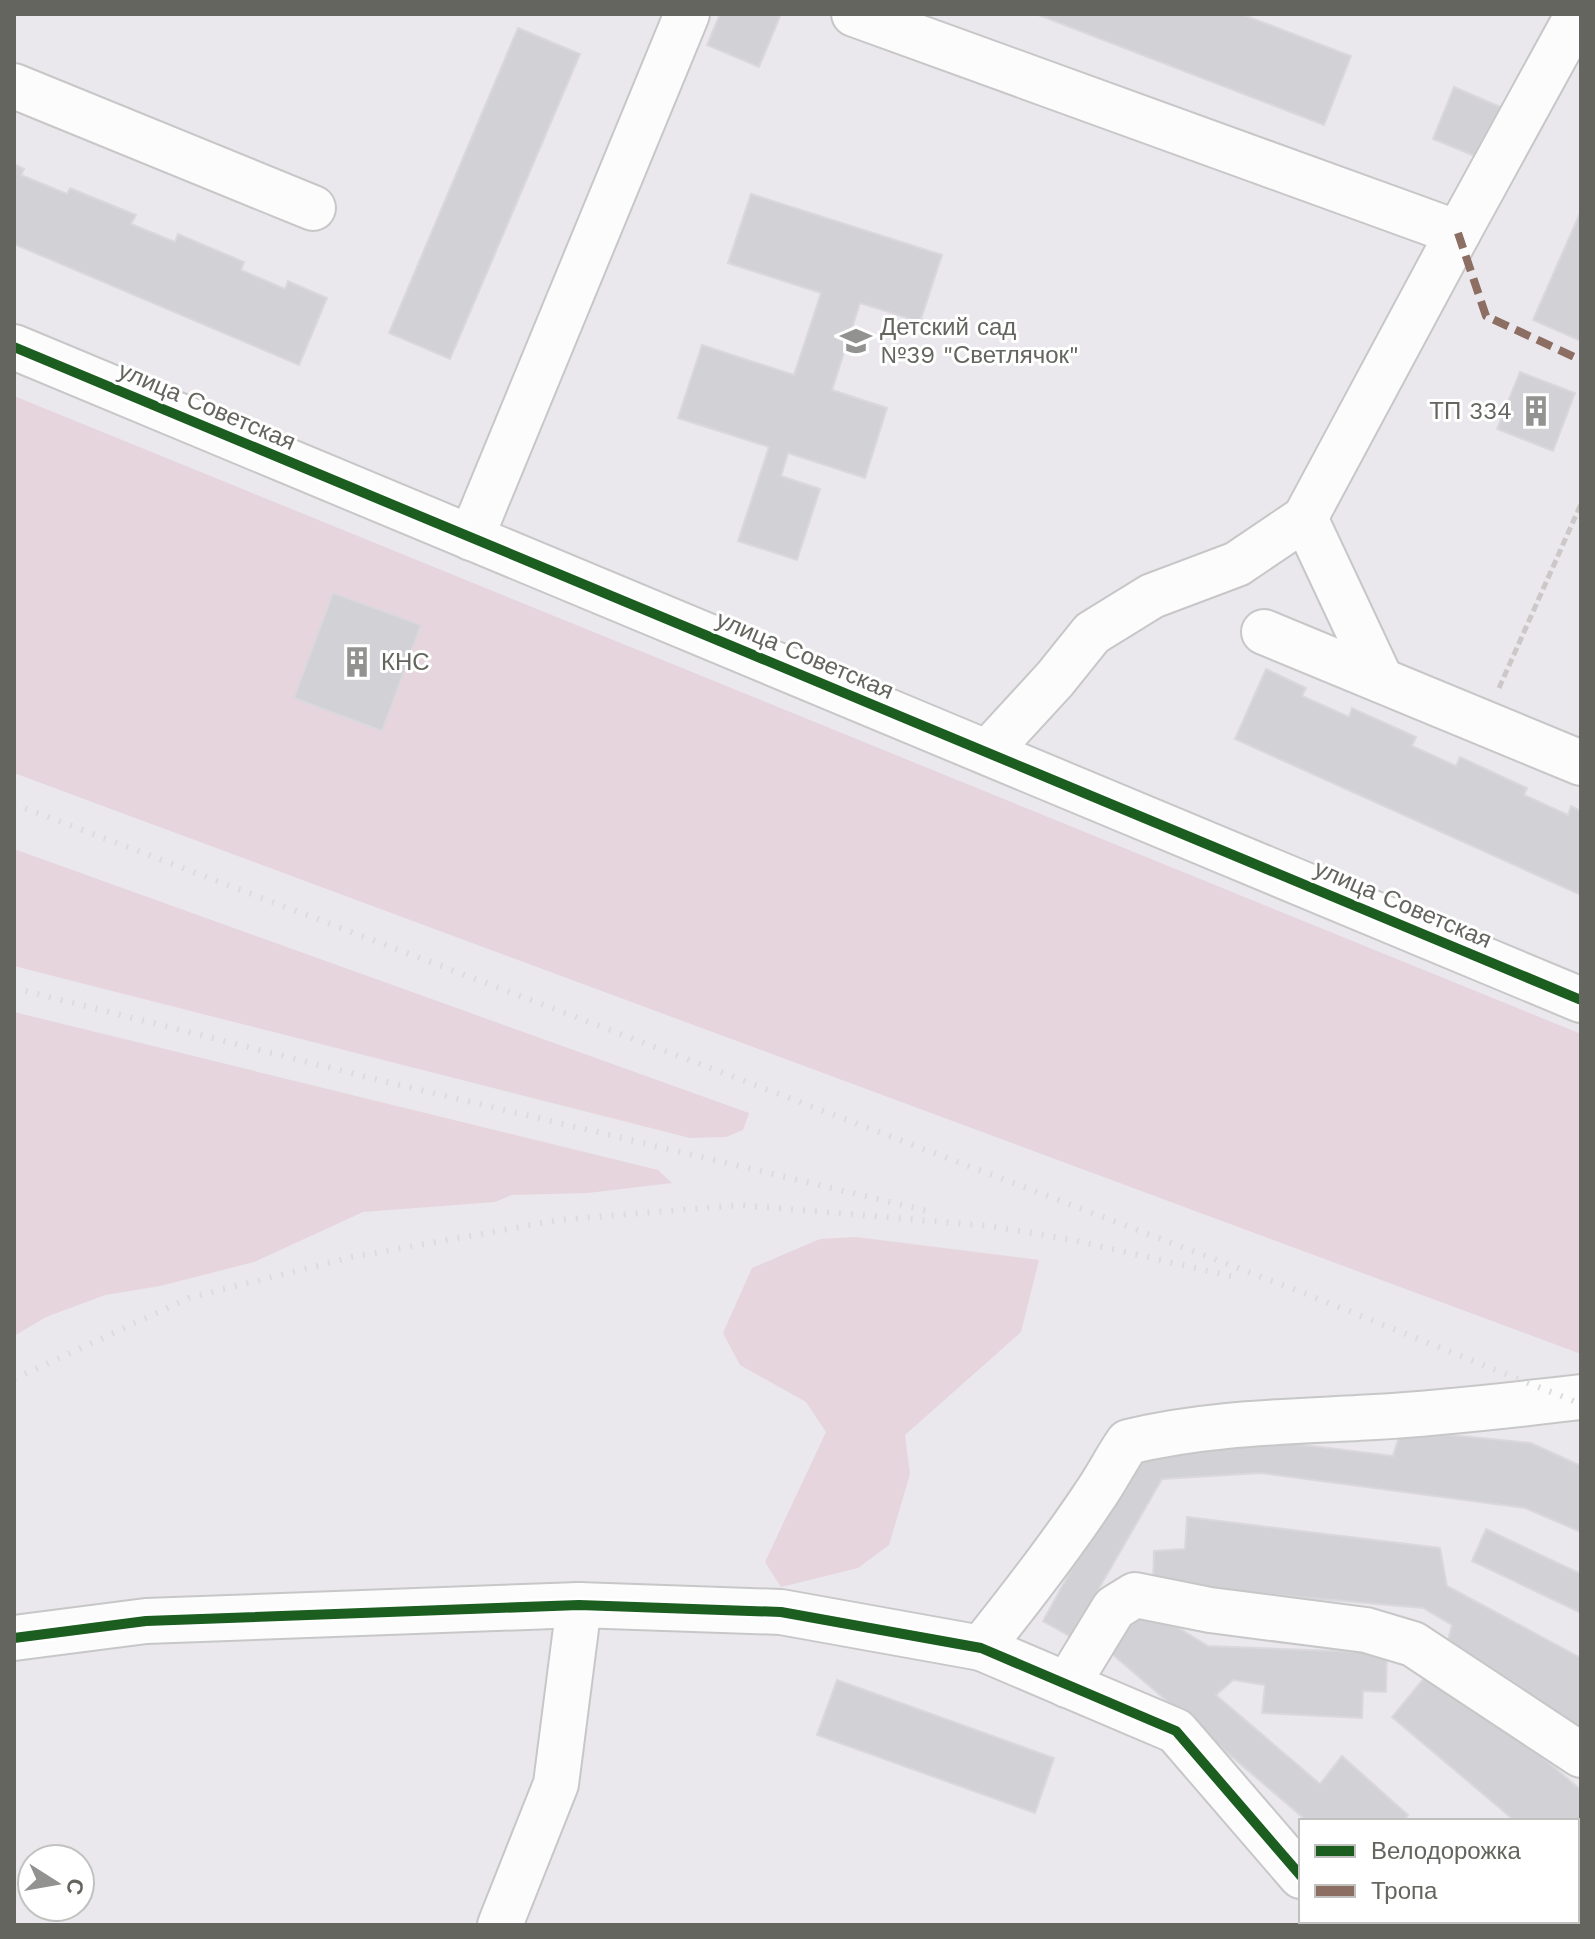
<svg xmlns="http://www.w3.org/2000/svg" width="1595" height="1939" font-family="'Work Sans',sans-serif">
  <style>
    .green { fill: #e6d5dc }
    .building { fill: #d2d1d5; stroke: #dad8dc; stroke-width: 2 }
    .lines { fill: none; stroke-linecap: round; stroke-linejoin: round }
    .minor-casing { stroke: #c7c7c8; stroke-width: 48 }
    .path { stroke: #cbc8c7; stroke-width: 5; stroke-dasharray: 8 4; stroke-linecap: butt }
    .minor { stroke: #fcfcfc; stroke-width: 44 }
    .rail { stroke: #dcdcdc; stroke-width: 6; stroke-dasharray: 2 10; stroke-linecap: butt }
    .quiet { stroke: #8d6e63; stroke-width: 8; stroke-dasharray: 16 8; stroke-linecap: butt }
    .cycleway-casing { stroke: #fff; stroke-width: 15 }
    .cycleway { stroke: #1b5e20; stroke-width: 10 }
    .labels { text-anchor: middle; stroke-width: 6; stroke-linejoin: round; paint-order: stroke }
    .poi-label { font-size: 24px; fill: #63655e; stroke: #fff; text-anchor: start }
    .street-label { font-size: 24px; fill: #63655e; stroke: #fff }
  </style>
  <rect width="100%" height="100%" fill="#eae8ed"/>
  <g class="green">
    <path d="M14 396 1581 1034V1354L14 773Z"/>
    <path d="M14 849 749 1113 743 1130 726 1137 690 1138 14 966Z"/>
    <path d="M14 1012 658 1170 672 1183 588 1193 512 1195 495 1202 363 1212 254 1262 160 1286 105 1295 46 1317 14 1336Z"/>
    <path d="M856 1237 1039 1260 1021 1332 905 1435 910 1474 889 1545 858 1568 781 1587 765 1562 826 1432 806 1402 740 1365 723 1333 752 1268 820 1239Z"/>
  </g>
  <g class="building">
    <path d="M720 14H781L759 67 707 45Z"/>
    <path d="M1036 14H1241L1351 56 1324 125Z"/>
    <path d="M518 28 580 54 450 359 389 333Z"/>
    <path d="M1454 87 1503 108 1482 159 1433 139Z"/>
    <path d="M14 164 24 169 21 175 67 194 70 188 136 215 131 224 175 242 178 234 244 262 241 270 285 289 288 281 327 298 299 365 14 244Z"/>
    <path d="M751 194 942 255 920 322 860 303 832 390 887 408 865 478 788 453 781 476 820 489 797 560 738 541 769 447 678 418 702 345 794 375 821 293 728 263Z"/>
    <path d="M1581 211V341L1533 320Z"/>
    <path d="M1520 372 1575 393 1553 451 1497 429Z"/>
    <path d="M333 593 421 625 382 731 294 698Z"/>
    <path d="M1266 669 1306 688 1302 696 1349 717 1352 708 1416 737 1412 746 1456 766 1460 757 1527 788 1524 795 1568 815 1571 806 1581 811V895L1235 739Z"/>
    <path d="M1401 1430 1531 1443 1581 1466V1532L1525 1508 1261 1473 1162 1479 1071 1637 1043 1621 1138 1449 1288 1443 1393 1456Z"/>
    <path d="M1187 1517 1440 1548 1447 1586 1581 1658V1727L1446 1648 1452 1625 1423 1608 1153 1584 1154 1551 1185 1549Z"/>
    <path d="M1486 1529 1581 1574V1613L1472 1561Z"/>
    <path d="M1143 1606 1208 1646 1387 1653 1386 1692 1363 1691 1362 1718 1262 1713 1265 1685 1233 1680 1216 1695 1320 1784 1342 1756 1408 1815 1403 1821H1307L1105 1648Z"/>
    <path d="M1434 1666 1581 1790V1877L1577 1874V1821H1515L1392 1717Z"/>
    <path d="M837 1680 1054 1758 1035 1813 817 1735Z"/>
    <path d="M1473 1921H1542L1539 1925H1476Z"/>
  </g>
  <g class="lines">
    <defs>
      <g id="minor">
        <path d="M854 14 1458 233"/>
        <path d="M14 86 313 208"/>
        <path d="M14 347 1581 1000"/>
        <path d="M1305 518 1381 680"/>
        <path d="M471 538 687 14"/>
        <path d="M1264 632 1581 763"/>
        <path d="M988 752 1055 679 1092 633 1152 596 1237 564 1305 518 1458 233 1578 14"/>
        <path d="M14 1638 146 1621 579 1605 781 1612 981 1648 1176 1731 1301 1876"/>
        <path d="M981 1648C1021 1598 1060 1548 1095 1495 1107 1478 1116 1459 1128 1442 1208 1422 1293 1422 1375 1417 1444 1413 1513 1405 1581 1397"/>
        <path d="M1067 1685 1114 1608 1135 1595 1210 1610 1366 1630 1413 1644 1581 1755"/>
        <path d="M1340 1921 1344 1925"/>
        <path d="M500 1925 556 1784 579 1605"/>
      </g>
    </defs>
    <use href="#minor" class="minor-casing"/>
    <path class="path" d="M1499 688 1581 504"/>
    <use href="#minor" class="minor"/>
    <g class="rail">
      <path d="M14 804 1301 1292 1581 1404"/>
      <path d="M14 988 379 1080 932 1212"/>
      <path d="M14 1379 189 1298 352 1257 559 1220 739 1205 990 1226 1073 1240 1239 1278"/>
    </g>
    <path class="quiet" d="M1458 233 1486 316 1581 360"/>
    <defs>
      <g id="cycleway">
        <path d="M14 347 1581 1000"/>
        <path d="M14 1638 146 1621 579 1605 781 1612 981 1648 1176 1731 1301 1876"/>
      </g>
    </defs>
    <use href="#cycleway" class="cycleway-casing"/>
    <use href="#cycleway" class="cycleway"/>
  </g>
  <defs>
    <symbol id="school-bare" viewBox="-9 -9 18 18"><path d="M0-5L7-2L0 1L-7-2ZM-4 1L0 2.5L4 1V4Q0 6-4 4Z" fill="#929390" stroke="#fff" stroke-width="2.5" paint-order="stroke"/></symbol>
    <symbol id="building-bare" viewBox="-9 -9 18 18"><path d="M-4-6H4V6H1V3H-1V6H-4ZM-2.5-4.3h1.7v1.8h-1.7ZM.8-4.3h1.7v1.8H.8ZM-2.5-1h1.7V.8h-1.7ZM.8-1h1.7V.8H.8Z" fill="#929390" stroke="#fff" stroke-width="2.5" paint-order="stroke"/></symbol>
  </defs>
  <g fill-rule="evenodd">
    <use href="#school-bare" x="834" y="319" width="44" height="44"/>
    <use href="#building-bare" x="1514" y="389" width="44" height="44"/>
    <use href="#building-bare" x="335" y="640" width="44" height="44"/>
  </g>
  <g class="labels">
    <g class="poi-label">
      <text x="880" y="335">Детский сад<tspan x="880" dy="28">№39 "Светлячок"</tspan></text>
      <text x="1512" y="419" text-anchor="end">ТП 334</text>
      <text x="381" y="670">КНС</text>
    </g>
    <g class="street-label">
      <text transform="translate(207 406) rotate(23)" y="8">улица Советская</text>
      <text transform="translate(805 655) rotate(23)" y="8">улица Советская</text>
      <text transform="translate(1403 904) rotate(23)" y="8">улица Советская</text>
    </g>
  </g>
  <rect width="1595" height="1939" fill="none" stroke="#63655e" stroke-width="32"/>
  <rect x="1299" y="1819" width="280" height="104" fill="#ffffff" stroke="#c1c1bf" stroke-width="2"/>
  <rect x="1315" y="1845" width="40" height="12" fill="#1b5e20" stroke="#c1c1bf" stroke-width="2"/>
  <text x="1371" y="1859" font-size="24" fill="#63655e">Велодорожка</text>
  <rect x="1315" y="1885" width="40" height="12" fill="#8d6e63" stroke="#c1c1bf" stroke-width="2"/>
  <text x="1371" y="1899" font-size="24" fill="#63655e">Тропа</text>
  <g transform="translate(56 1883) rotate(101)"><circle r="38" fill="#ffffff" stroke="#c1c1bf" stroke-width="2"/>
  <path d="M0-6L14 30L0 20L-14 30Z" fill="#929390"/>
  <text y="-12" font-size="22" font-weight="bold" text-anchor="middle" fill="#63655e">С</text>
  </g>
</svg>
